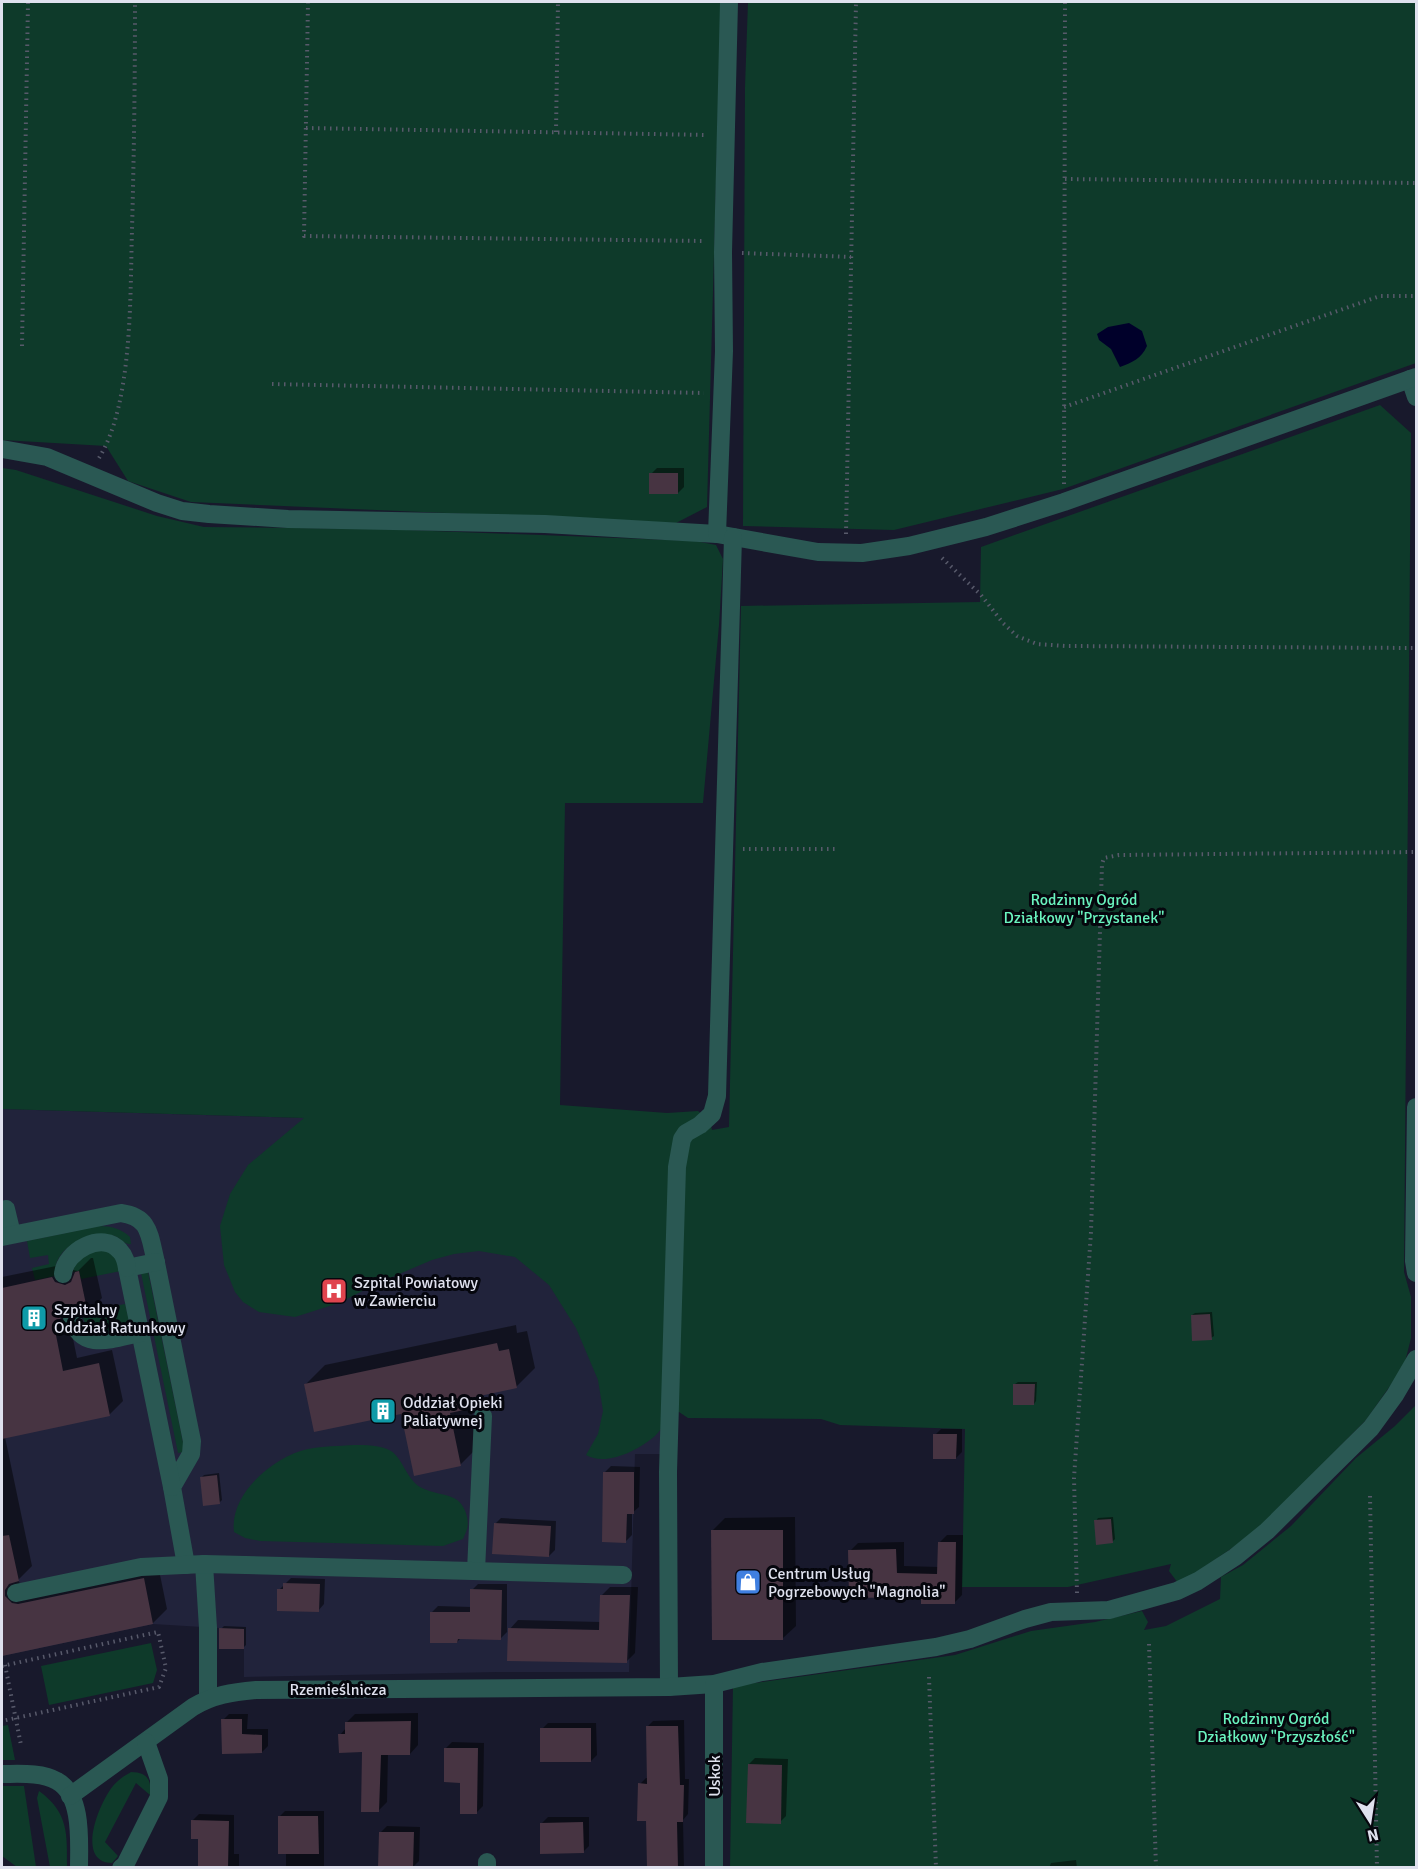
<svg xmlns="http://www.w3.org/2000/svg" width="1418" height="1869" font-family="Signika,sans-serif">
  <style>
    .built { fill: #21233b }
    .green { fill: #0e3a2a }
    .water { fill: #00002a }
    .shadow { fill: #0007 }
    .building { fill: #473442 }
    .lines { fill: none; stroke-linecap: round; stroke-linejoin: round }
    .path { stroke: #585a6b; stroke-width: 4; stroke-dasharray: 1.5 4.5; stroke-linecap: butt }
    .minor { stroke: #2a5853; stroke-width: 18 }
    .labels { text-anchor: middle; stroke-width: 6; stroke-linejoin: round; paint-order: stroke }
    .park-label { font-size: 16px; fill: #6af4bf; stroke: #05060d }
    .poi-label { font-size: 16px; fill: #dfe1ee; stroke: #05060d; text-anchor: start }
    .street-label { font-size: 16px; fill: #dfe1ee; stroke: #05060d }
  </style>
  <rect width="100%" height="100%" fill="#18192c"/>
  <path class="built" d="M2 1109 669 1129 662 1454H635L629 1672H498L244 1677V1649H219V1628L153 1624 2 1656Z"/>
  <g class="green">
    <path d="M2 2H721L707 507 676 523 191 502 128 481 106 446 2 440Z"/>
    <path d="M748 2H1416V363L1063 489 894 530 743 526 745 87Z"/>
    <path d="M1380 405 1411 433 1404 1272 1411 1297V1338L1404 1366 1366 1420 1254 1533 1191 1576 1178 1583 1169 1571 1171 1564 1068 1587H962L965 1429 840 1425 821 1419 688 1418 673 1408C667 1416 663 1429 655 1436 639 1450 606 1467 586 1455L598 1434 603 1411 598 1380 576 1328 549 1285 515 1257 479 1251 454 1254 432 1260 378 1283 339 1303 295 1317 259 1312 243 1302 235 1292 224 1265 220 1226 230 1194 248 1165 304 1118 2 1109V468L16 470 157 516 204 527 381 529 695 541 716 545 723 559 719 625 703 803H565L560 1105 667 1113 698 1111 710 1121 712 1130 729 1127 741 606 980 602 981 547Z"/>
    <path d="M99 1226C111 1226 122 1229 130 1237L131 1244C123 1245 119 1235 110 1235 85 1234 53 1247 55 1276L35 1280 32 1268 49 1264 48 1255 30 1258 27 1241Z"/>
    <path d="M103 1250 115 1254 121 1271 81 1279 79 1271 73 1272C76 1255 88 1253 103 1250Z"/>
    <path d="M148 1272 185 1452 178 1453 141 1273Z"/>
    <path d="M125 1304 129 1321C123 1333 94 1337 86 1324 84 1322 83 1317 82 1315L88 1314V1311Z"/>
    <path d="M1416 1405V1867L730 1868 733 1686 955 1655 1031 1631 1095 1622 1142 1611 1148 1622 1144 1630 1166 1626 1220 1599 1221 1577 1243 1565 1291 1526 1356 1458 1395 1426Z"/>
    <path d="M354 1445C365 1445 381 1445 391 1451 403 1459 406 1478 420 1487 440 1498 461 1490 467 1517 469 1526 467 1530 463 1539L443 1546 260 1541 245 1538 234 1532C229 1494 274 1456 308 1449 323 1446 339 1446 354 1445Z"/>
    <path d="M151 1643 157 1670 153 1683 49 1705 41 1666Z"/>
    <path d="M8 1725 15 1760H2V1726Z"/>
    <path d="M131 1772C147 1772 152 1780 150 1795L136 1783 105 1842 118 1856 112 1863C75 1862 99 1803 113 1786 118 1780 124 1776 131 1772Z"/>
    <path d="M2 1786H24L36 1867H17L2 1856Z"/>
    <path d="M39 1791C69 1813 67 1834 67 1867H50L37 1798Z"/>
  </g>
  <path class="water" d="M1129 323 1142 331 1147 346C1141 359 1133 362 1120 367L1111 349 1099 340 1097 334 1108 327Z"/>
  <g class="shadow">
    <path d="M657 468H684V487L678 493 651 474Z"/>
    <path d="M91 1258H93L102 1298 88 1312 73 1303 75 1313 69 1319 77 1358 112 1350 123 1401 109 1415 5 1437 32 1566 18 1580 22 1587 158 1565 167 1609 153 1623 2 1655V1277L66 1264 69 1269 78 1271Z"/>
    <path d="M1212 1312 1214 1336 1211 1338 1192 1315 1195 1313Z"/>
    <path d="M516 1325 517 1333 527 1331 535 1368 516 1387 476 1395 470 1402 479 1446 460 1465 402 1412 306 1384 325 1365Z"/>
    <path d="M1018 1382H1037L1036 1401 1034 1404 1015 1384Z"/>
    <path d="M941 1429H962V1452L956 1458 935 1435Z"/>
    <path d="M611 1466 640 1467 639 1507 632 1513V1535L626 1541 605 1472Z"/>
    <path d="M219 1473 222 1500 219 1503 202 1477 204 1475Z"/>
    <path d="M795 1517 796 1626 783 1638 713 1530 725 1518Z"/>
    <path d="M1113 1517 1115 1539 1112 1542 1096 1521 1098 1518Z"/>
    <path d="M501 1518 556 1521 555 1550 549 1556 495 1524Z"/>
    <path d="M947 1535H963L962 1595 955 1602 850 1551 858 1543 904 1542V1566L939 1567V1543Z"/>
    <path d="M291 1578 325 1579 324 1604 318 1611 279 1590Z"/>
    <path d="M478 1584H507V1632L518 1620 601 1622V1596L610 1587H638L635 1653 626 1662 510 1629 501 1638H461L457 1642 432 1612 438 1606 472 1607V1590Z"/>
    <path d="M224 1626 246 1627V1645L243 1648 221 1629Z"/>
    <path d="M418 1713V1745L410 1754H388L387 1802 378 1811 364 1751 340 1735 346 1728V1723L355 1714Z"/>
    <path d="M229 1714H248L247 1729H268V1746L262 1752 223 1720Z"/>
    <path d="M684 1720 685 1779H689L688 1814 683 1820 684 1868H649L648 1819 640 1784 646 1778H648L647 1727 653 1721Z"/>
    <path d="M548 1723H596L597 1755 591 1761 542 1729Z"/>
    <path d="M452 1742 484 1743 483 1806 477 1812 446 1748Z"/>
    <path d="M755 1758 788 1759 786 1816 780 1822 749 1764Z"/>
    <path d="M285 1811H324V1868H286V1852L279 1817Z"/>
    <path d="M199 1814 234 1815V1854H239V1868H199L200 1838 193 1820Z"/>
    <path d="M548 1817H589V1846L583 1852 542 1823Z"/>
    <path d="M387 1826 420 1827 419 1861 413 1867 381 1832Z"/>
    <path d="M1076 1860 1077 1868H1049L1051 1863Z"/>
  </g>
  <g class="building">
    <rect x="649" y="473" width="29" height="21"/>
    <path d="M79 1271 88 1314 83 1315 80 1309 74 1306 68 1307 63 1310 60 1320 61 1328 55 1330 63 1371 99 1363 110 1416 2 1439V1288L52 1277 55 1282 65 1285 71 1282 75 1272Z"/>
    <path d="M1210 1314 1212 1340 1192 1341 1191 1315Z"/>
    <path d="M497 1343 499 1351 509 1349 517 1388 461 1400 464 1410 450 1413 461 1466 414 1476 401 1414 314 1432 304 1384Z"/>
    <path d="M1013 1384H1035L1034 1405H1013Z"/>
    <path d="M933 1434H957L956 1459H933Z"/>
    <path d="M603 1472H634V1514H627L626 1543 602 1542Z"/>
    <path d="M217 1475 220 1504 203 1506 200 1477Z"/>
    <path d="M1111 1519 1113 1543 1096 1545 1094 1520Z"/>
    <path d="M494 1523 551 1526 549 1557 492 1554Z"/>
    <path d="M711 1530H783V1640H712Z"/>
    <path d="M9 1535 19 1581 9 1584 5 1590V1596L12 1603 18 1604 144 1578 153 1624 2 1656V1536Z"/>
    <path d="M938 1542H956L955 1604H921V1597L849 1598 848 1550 896 1549 897 1573 937 1574Z"/>
    <path d="M283 1583 320 1584 319 1612 277 1611V1589H283Z"/>
    <path d="M470 1589 502 1590 501 1640 458 1639 457 1643H430V1612H470Z"/>
    <path d="M600 1595H630L627 1663 507 1661 508 1628 599 1630Z"/>
    <path d="M219 1628 244 1629V1649H219Z"/>
    <path d="M221 1719H242V1734L262 1735V1753L222 1754Z"/>
    <path d="M411 1721 410 1755H381L379 1812H361L362 1752 339 1753 338 1734H345V1722Z"/>
    <path d="M646 1726H678L680 1785H684L683 1822H677L678 1868H647L646 1821H637L638 1783 647 1784Z"/>
    <rect x="540" y="1728" width="51" height="34"/>
    <path d="M444 1748H478L477 1814H460V1783L444 1782Z"/>
    <path d="M748 1764 782 1765 781 1824 746 1823Z"/>
    <path d="M278 1816H318L319 1854H278Z"/>
    <path d="M191 1820 229 1821 228 1868H198V1839H191Z"/>
    <path d="M583 1822 584 1853 540 1854V1823Z"/>
    <path d="M379 1832H414L413 1868H378Z"/>
  </g>
  <g class="lines">
    <g class="path">
      <path d="M308 2 304 236 705 241"/>
      <path d="M306 128 707 135"/>
      <path d="M556 132 558 2"/>
      <path d="M1065 179 1416 183"/>
      <path d="M742 253 851 257"/>
      <path d="M22 346 28 2"/>
      <path d="M272 384 704 393"/>
      <path d="M1064 407 1380 296H1416"/>
      <path d="M99 458C133 403 130 294 132 230 134 154 135 78 135 2"/>
      <path d="M1064 484 1065 2"/>
      <path d="M846 534 856 2"/>
      <path d="M942 558 981 595 1003 623 1017 636 1037 644 1065 646 1416 648"/>
      <path d="M743 849H839"/>
      <path d="M1370 1496 1377 1868"/>
      <path d="M1077 1593 1074 1478 1091 1232 1102 864 1104 858 1119 855 1416 852"/>
      <path d="M1149 1644 1156 1868"/>
      <path d="M5 1665 21 1745"/>
      <path d="M2 1666 158 1632 166 1668 159 1687 2 1721"/>
      <path d="M929 1677 936 1868"/>
    </g>
    <g class="minor">
      <path d="M1410 379 1416 397"/>
      <path d="M2 449 47 457 157 503 182 511 209 514 288 519 545 524 717 534 818 552 862 553 909 546 986 527 1064 502 1416 377"/>
      <path d="M717 534 724 351 723 252 729 2"/>
      <path d="M1416 1107 1414 1261 1416 1273"/>
      <path d="M6 1209 12 1234"/>
      <path d="M2 1237 121 1213C149 1217 149 1233 155 1258L192 1441 191 1454 172 1487 186 1565"/>
      <path d="M156 1262 127 1268 172 1487"/>
      <path d="M63 1274C65 1251 103 1230 120 1251 125 1256 126 1262 127 1268"/>
      <path d="M72 1317C80 1353 115 1338 140 1333"/>
      <path d="M204 1564 208 1628V1698"/>
      <path d="M476 1571 483 1416"/>
      <path d="M16 1593 141 1567 204 1564 623 1575"/>
      <path d="M669 1687 668 1472 677 1167 682 1139 686 1133 700 1125 712 1114 717 1096 733 537"/>
      <path d="M2 1774C18 1774 42 1772 57 1781 83 1795 79 1842 79 1868"/>
      <path d="M70 1796 193 1707C213 1695 232 1692 256 1690L669 1687 714 1684 762 1672 936 1647 970 1639 1025 1619 1051 1612 1109 1610 1177 1591 1198 1581 1235 1557 1267 1531 1371 1428 1395 1395 1416 1359"/>
      <path d="M121 1868 125 1865 159 1797V1779L146 1742"/>
      <path d="M487 1868V1862"/>
      <path d="M714 1868V1684"/>
    </g>
  </g>
  <defs>
    <symbol id="hospital-square" viewBox="-11 -11 22 22"><rect x="-9" y="-9" width="18" height="18" rx="4" fill="#e0444e" stroke="#05060d"/><path d="M-5-5h3v3.5h4V-5h3V5h-3V1.5h-4V5h-3Z" fill="#fff"/></symbol>
    <symbol id="building-square" viewBox="-11 -11 22 22"><rect x="-9" y="-9" width="18" height="18" rx="4" fill="#0f9aa8" stroke="#05060d"/><path d="M-4-6H4V6H1V3H-1V6H-4ZM-2.5-4.3h1.7v1.8h-1.7ZM.8-4.3h1.7v1.8H.8ZM-2.5-1h1.7V.8h-1.7ZM.8-1h1.7V.8H.8Z" fill="#fff"/></symbol>
    <symbol id="shop-square" viewBox="-11 -11 22 22"><rect x="-9" y="-9" width="18" height="18" rx="4" fill="#3f7fe0" stroke="#05060d"/><path d="M-5-2.5h2.3a2.7 3.5 0 0 1 5.4 0H5L5.5 6h-11ZM-1.5-2.5h3a1.5 2.3 0 0 0-3 0Z" fill="#fff"/></symbol>
  </defs>
  <g fill-rule="evenodd">
    <use href="#hospital-square" x="319" y="1276" width="30" height="30"/>
    <use href="#building-square" x="19" y="1303" width="30" height="30"/>
    <use href="#building-square" x="368" y="1396" width="30" height="30"/>
    <use href="#shop-square" x="733" y="1567" width="30" height="30"/>
  </g>
  <g class="labels">
    <g class="park-label">
      <text x="1084" y="905">Rodzinny Ogród<tspan x="1084" dy="18">Działkowy "Przystanek"</tspan></text>
      <text x="1276" y="1724">Rodzinny Ogród<tspan x="1276" dy="18">Działkowy "Przyszłość"</tspan></text>
    </g>
    <g class="poi-label">
      <text x="354" y="1288">Szpital Powiatowy<tspan x="354" dy="18">w Zawierciu</tspan></text>
      <text x="54" y="1315">Szpitalny<tspan x="54" dy="18">Oddział Ratunkowy</tspan></text>
      <text x="403" y="1408">Oddział Opieki<tspan x="403" dy="18">Paliatywnej</tspan></text>
      <text x="768" y="1579">Centrum Usług<tspan x="768" dy="18">Pogrzebowych "Magnolia"</tspan></text>
    </g>
    <g class="street-label">
      <text x="338" y="1695">Rzemieślnicza</text>
      <text transform="translate(714 1776) rotate(-90)" y="6">Uskok</text>
    </g>
  </g>
  <rect width="1418" height="1869" fill="none" stroke="#dfe1ee" stroke-width="6"/>
  <g transform="translate(1370 1821) rotate(168)" stroke="#05060d" stroke-width="4.5" paint-order="stroke">
  <path d="M0-4.5L10 22L0 15L-10 22Z" fill="#dfe1ee"/>
  <text y="-9" font-size="16" font-weight="bold" text-anchor="middle" fill="#dfe1ee">N</text>
  </g>
</svg>
